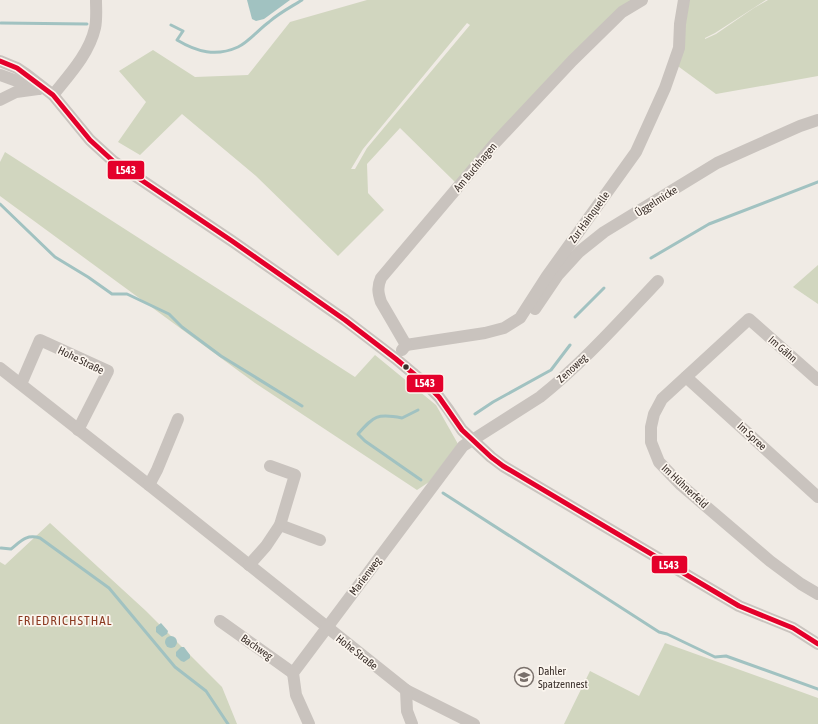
<svg xmlns="http://www.w3.org/2000/svg" width="818" height="724" font-family="'Asap Condensed',sans-serif">
  <style>
    .green { fill: #d1d6bf; fill-rule: evenodd }
    .water { fill: #a1c2c1 }
    .lines { fill: none; stroke-linecap: round; stroke-linejoin: round }
    .stream { stroke: #a1c2c1; stroke-width: 3 }
    .street { stroke: #c9c3be; stroke-width: 12 }
    .bus-1-casing { stroke: #fbf5ee; stroke-width: 8 }
    .bus-1 { stroke: #e4002b; stroke-width: 5 }
    .bus-dot { fill: #3b302b; stroke: #fbf5ee; stroke-width: 1.5 }
    .labels { text-anchor: middle; stroke-width: 3.5; stroke-linejoin: round; paint-order: stroke }
    .street-label { font-size: 11px; fill: #3b302b; stroke: #fbf5ee }
    .poi-label { font-size: 11px; fill: #3b302b; stroke: #fbf5ee; text-anchor: start }
    .quarter-label { font-size: 13px; letter-spacing: 1px; fill: #8c3b22; stroke: #fbf5ee }
    .line-badge { stroke: #fbf5ee; stroke-width: 1.5 }
    .badge-label { font-size: 11px; text-anchor: middle; font-weight: bold; fill: #fff }
  </style>
  <rect width="100%" height="100%" fill="#f0ebe5"/>
  <g class="green">
    <path d="M367 0H638L456 183 400 128 367 164 368 193 384 210 338 256 256 176 182 114 140 155 118 142 146 102 119 71 153 50 195 77 248 75 290 22ZM467 23 470 25 367 148 355 169H351L363 149Z"/>
    <path d="M686 0H766L715 33 705 38V39L716 34 754 8 768 0H818V76L716 94 675 64Z"/>
    <path d="M5 152 355 377 375 355 436 405 458 444 429 482 417 490 255 383 0 196V162Z"/>
    <path d="M818 265V304L793 287Z"/>
    <path d="M50 523 146 611 222 687 237 724H0V562L5 565Z"/>
    <path d="M665 643 818 698V724H564L590 671 639 696Z"/>
  </g>
  <g class="water">
    <path d="M247 0H290L264 19 256 21 252 19Z"/>
    <path d="M161 623 168 631 167 634 162 637 156 632V627Z"/>
    <circle cx="171" cy="642" r="6"/>
    <path d="M181 647H184L190 655V658L184 662 181 661 176 656V652Z"/>
  </g>
  <g class="lines">
    <g class="stream">
      <path d="M1 23 87 24"/>
      <path d="M171 25 183 31 177 40C197 52 216 57 238 47 249 42 259 29 269 22 279 13 291 7 302 0"/>
      <path d="M0 204 55 257 88 277 112 294H127L169 314 182 327 221 356 302 406"/>
      <path d="M651 258 709 224 818 182"/>
      <path d="M575 317 604 288"/>
      <path d="M418 410 402 418C377 413 374 416 358 434L365 441 421 480"/>
      <path d="M475 414 493 402 551 370 570 345"/>
      <path d="M443 493 659 632 667 634 715 657 726 656 818 689"/>
      <path d="M1 548 11 549C21 541 26 534 40 538L109 588 175 667 206 691 228 724"/>
    </g>
    <g class="street">
      <path d="M0 61 17 68 26 74 53 95 90 140 113 161 232 241 345 320 396 359 427 385 439 397 448 409 462 430 491 457 503 466 739 606 793 628 818 644"/>
      <path d="M0 75 39 89"/>
      <path d="M53 95C69 75 89 54 95 28 97 19 96 9 96 0"/>
      <path d="M0 100 16 92 38 89"/>
      <path d="M535 309 558 275 579 252 604 232 717 163 800 126 818 120"/>
      <path d="M406 345 485 333 504 328 520 318 547 276 636 152 665 88 679 48 680 24 684 0"/>
      <path d="M402 350 406 345 381 302C378 293 377 287 381 278L496 142 572 61 622 12 642 0"/>
      <path d="M0 368 149 485 406 690 474 724"/>
      <path d="M686 377 818 497"/>
      <path d="M818 380 749 319 662 399 654 414 651 427V442L659 462 681 485 770 561 801 584 818 594"/>
      <path d="M21 384 40 340 108 371 78 430"/>
      <path d="M149 485 157 470 178 419"/>
      <path d="M280 525 320 540"/>
      <path d="M249 565 266 546 280 525 295 475 270 466"/>
      <path d="M220 621 293 673"/>
      <path d="M406 690 407 711 412 724"/>
      <path d="M309 724 296 695 293 673 463 446 540 397C583 363 620 321 658 281"/>
    </g>
    <defs>
      <path id="bus-1" d="M0 61 17 68 53 95 90 140 113 161 232 241 345 320 396 359 427 385 439 397 462 430 491 457 503 466 739 606 793 628 818 644"/>
    </defs>
    <use href="#bus-1" class="bus-1-casing"/>
    <use href="#bus-1" class="bus-1"/>
  </g>
  <defs>
    <symbol id="school-ring" viewBox="-11 -11 22 22"><circle r="9.5" fill="#fbf5ee" stroke="#7a716c" stroke-width="1.5"/><path d="M0-5L7-2L0 1L-7-2ZM-4 1L0 2.5L4 1V4Q0 6-4 4Z" fill="#7a716c"/></symbol>
  </defs>
  <g fill-rule="evenodd">
    <use href="#school-ring" x="513" y="666" width="22" height="22"/>
  </g>
  <circle class="bus-dot" cx="406" cy="367" r="3.5"/>
  <g class="labels">
    <g class="street-label">
      <text transform="translate(475 167) rotate(-50)" y="4">Am Buchhagen</text>
      <text transform="translate(656 201) rotate(-32)" y="4">Üggelmicke</text>
      <text transform="translate(589 217) rotate(-54)" y="4">Zur Hainquelle</text>
      <text transform="translate(783 349) rotate(41)" y="4">Im Gähn</text>
      <text transform="translate(81 360) rotate(26)" y="4">Hohe Straße</text>
      <text transform="translate(572 368) rotate(-43)" y="4">Zenoweg</text>
      <text transform="translate(752 436) rotate(43)" y="4">Im Spree</text>
      <text transform="translate(685 486) rotate(43)" y="4">Im Hühnerfeld</text>
      <text transform="translate(365 576) rotate(-53)" y="4">Marienweg</text>
      <text transform="translate(257 647) rotate(35)" y="4">Bachweg</text>
      <text transform="translate(357 652) rotate(38)" y="4">Hohe Straße</text>
    </g>
    <g class="poi-label">
      <text x="538" y="675">Dahler<tspan x="538" dy="13">Spatzennest</tspan></text>
    </g>
    <g class="quarter-label">
      <text x="65" y="625">FRIEDRICHSTHAL</text>
    </g>
  </g>
  <g class="line-badge">
    <rect x="107" y="160" width="38" height="20" rx="4" fill="#e4002b"/>
    <rect x="406" y="374" width="38" height="19" rx="4" fill="#e4002b"/>
    <rect x="651" y="555" width="37" height="19" rx="4" fill="#e4002b"/>
  </g>
  <g class="badge-label">
    <text x="126" y="174">L543</text>
    <text x="425" y="387">L543</text>
    <text x="669" y="569">L543</text>
  </g>
</svg>
